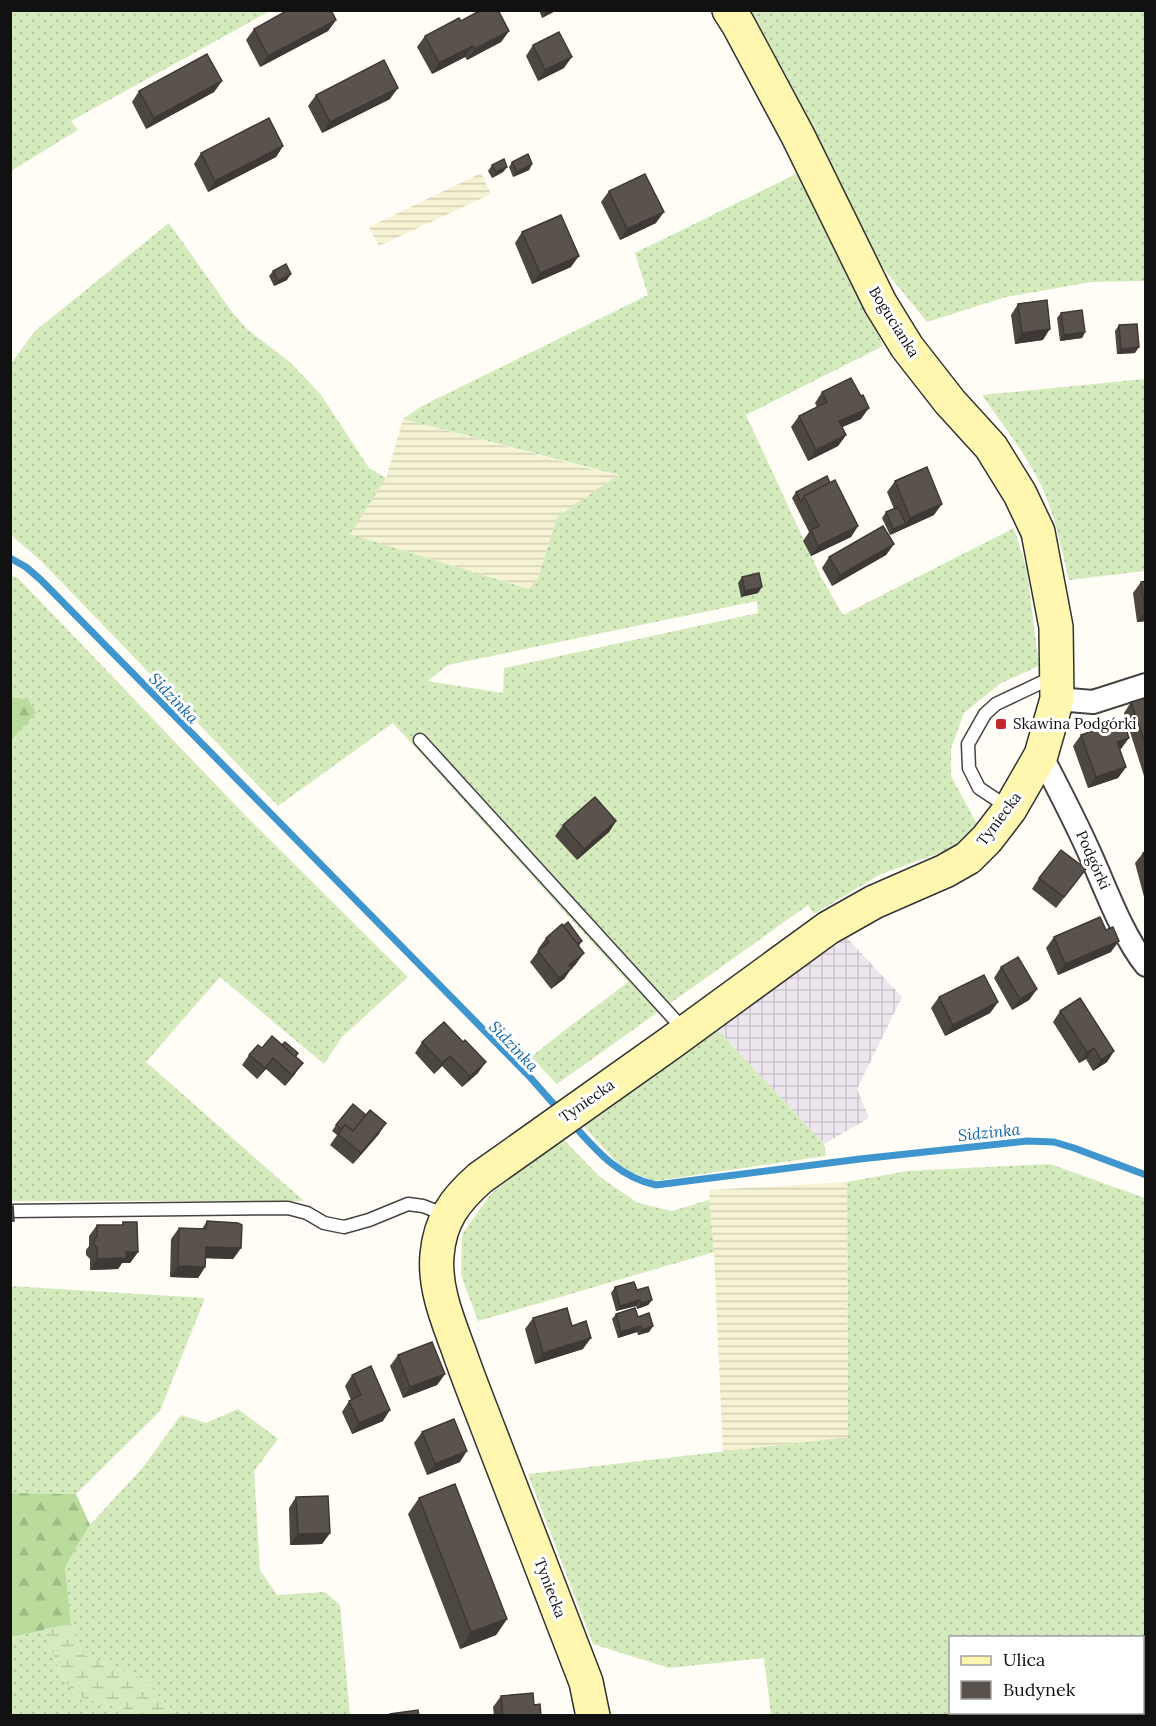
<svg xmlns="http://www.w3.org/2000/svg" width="1156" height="1726" font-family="Lora,serif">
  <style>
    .industrial { fill: url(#industrial-grid) }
    .farmland { fill: url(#farmland-rules) }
    .grass { fill: url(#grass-dots); fill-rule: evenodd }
    .forest { fill: url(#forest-firs) }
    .wetland { fill: url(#wetland-marsh) }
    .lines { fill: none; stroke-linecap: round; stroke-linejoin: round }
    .stream { stroke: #3f96cf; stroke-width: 7 }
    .lane-casing { stroke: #444; stroke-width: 15 }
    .street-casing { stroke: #444; stroke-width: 26 }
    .secondary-casing { stroke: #333; stroke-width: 36 }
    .lane { stroke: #fff; stroke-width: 12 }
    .street { stroke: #fff; stroke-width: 22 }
    .secondary { stroke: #fff6b0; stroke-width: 33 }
    .wall { fill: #4d4742 }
    .shaded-wall { fill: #3f3936 }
    .building { fill: #5a524d; stroke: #3f3936; stroke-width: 1.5 }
    .poi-dot { fill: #c4262e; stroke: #fff; stroke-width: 2 }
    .labels { text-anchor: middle; stroke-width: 6; stroke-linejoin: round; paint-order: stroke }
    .street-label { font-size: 15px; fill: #111; stroke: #fff }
    .poi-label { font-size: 15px; fill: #111; stroke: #fff; text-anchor: start }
    .water-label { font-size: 16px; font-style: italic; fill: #1768a6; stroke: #fff }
  </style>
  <defs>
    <pattern id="industrial-grid" width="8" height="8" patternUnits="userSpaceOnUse" patternTransform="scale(1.5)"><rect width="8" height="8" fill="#eee6ef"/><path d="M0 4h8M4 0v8" fill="none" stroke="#cbc4cc"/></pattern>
    <pattern id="farmland-rules" width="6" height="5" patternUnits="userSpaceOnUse" patternTransform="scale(1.5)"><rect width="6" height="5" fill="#f6f3d4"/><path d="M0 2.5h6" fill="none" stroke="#d2cfb5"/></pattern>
    <pattern id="grass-dots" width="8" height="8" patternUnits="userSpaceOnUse" patternTransform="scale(1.5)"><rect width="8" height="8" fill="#d5ebbd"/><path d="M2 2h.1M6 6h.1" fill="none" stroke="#b6c8a1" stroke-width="1.8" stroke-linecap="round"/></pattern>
    <pattern id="forest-firs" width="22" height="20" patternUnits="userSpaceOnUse" patternTransform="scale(1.5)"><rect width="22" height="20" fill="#b9dc9c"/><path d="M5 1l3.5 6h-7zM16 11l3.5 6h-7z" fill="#9ebc85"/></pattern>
    <pattern id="wetland-marsh" width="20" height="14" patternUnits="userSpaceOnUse" patternTransform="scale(1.5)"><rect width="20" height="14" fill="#d5ebbd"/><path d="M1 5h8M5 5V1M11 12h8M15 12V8" fill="none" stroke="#b6c8a1"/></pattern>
  </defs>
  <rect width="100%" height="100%" fill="#fffdf5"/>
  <path class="industrial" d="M847 938 902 997 857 1089 869 1118 824 1144 714 1026Z"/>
  <g class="farmland">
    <path d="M481 173 491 194 379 246 369 227Z"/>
    <path d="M403 419 618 476 557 517 538 578 530 589 349 534 386 478Z"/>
    <path d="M847 1182 848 1437 723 1452 714 1252 709 1200 710 1190Z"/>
  </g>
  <g class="grass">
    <path d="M10 11 11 10 270 11 71 121 78 130 11 171Z"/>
    <path d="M746 11H1145V281L1092 282 1006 297 927 322 875 258Z"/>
    <path d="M802 171 823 209 883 346 746 415 820 575 843 615 1014 528 1027 570 1039 666 1001 683 964 713 951 748V776L978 826 951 849 881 874 814 914 808 905 557 1084 531 1057 561 1033 628 982 393 723 278 806 41 561 11 535 10 365 35 331 169 223 232 312 247 329 291 363 321 395 369 468 386 478 350 534 529 589 538 578 557 517 618 475 403 419 422 406 648 295 635 253ZM757 601 758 613 504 668 503 693 427 681 448 665Z"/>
    <path d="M1145 379V571L1069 580C1061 548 1055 513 1040 483 1025 453 1001 422 982 395Z"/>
    <path d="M11 575 18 578 245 815 408 977 342 1037 324 1064 220 977 146 1062 304 1201H11V738H12L35 713 28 699 11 697Z"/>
    <path d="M714 1026 824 1144 826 1156 655 1181 623 1169 580 1122Z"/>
    <path d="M562 1138 600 1177 638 1203 672 1211 709 1200 714 1252 478 1321 461 1275 462 1234 491 1194Z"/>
    <path d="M1050 1164 1145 1198V1715H771L764 1658 669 1668 593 1644 528 1474 848 1437 847 1182 907 1171ZM950 1638H1142V1712H950Z"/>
    <path d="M10 1286 205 1298 160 1411 76 1494 11 1493Z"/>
    <path d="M238 1409 278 1439 254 1471 260 1570 277 1595 325 1592 340 1605 350 1715H175L145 1680 82 1654 71 1624 65 1567 90 1525 144 1466 181 1415 206 1423Z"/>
    <path d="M44 1629 59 1671 75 1696 123 1708 128 1715H11L10 1637Z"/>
  </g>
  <g class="forest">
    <path d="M11 697 28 699 36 713 12 739 10 738Z"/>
    <path d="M11 1493 76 1494 90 1525 65 1567 71 1624 11 1637Z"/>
  </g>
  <path class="wetland" d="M71 1624 82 1654 145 1680 175 1715H128L123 1708 75 1696 59 1671 44 1629Z"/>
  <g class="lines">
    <g class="stream">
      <path d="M10 558 26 567 41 580 529 1076 559 1110"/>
      <path d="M571 1122C596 1150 618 1177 656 1185L860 1159 1027 1141 1054 1142 1074 1148 1146 1175"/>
    </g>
    <defs>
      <g id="lane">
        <path d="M420 740 685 1031"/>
        <path d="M1009 808 979 788 969 768 968 744 985 714 996 704 1053 677"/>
        <path d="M10 1211 288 1208 307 1213 324 1223 344 1227 369 1220 408 1204 423 1206 446 1215"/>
      </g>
      <g id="street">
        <path d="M1057 699 1093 702 1146 685"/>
        <path d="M1041 755C1058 788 1075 820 1090 854 1106 889 1122 935 1146 965"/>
      </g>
      <path id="secondary" d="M593 1716 586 1682C553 1597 520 1512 488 1428 478 1402 468 1377 459 1351 448 1321 434 1288 437 1255 440 1220 455 1200 480 1178L669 1044 828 928 874 902 945 871 968 858 987 839 1010 809 1041 755 1057 699 1056 627 1038 532 1020 494 991 447 950 402 907 347 880 303 798 136 738 24 729 10"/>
    </defs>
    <use href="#lane" class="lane-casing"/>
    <use href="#street" class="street-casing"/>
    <use href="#secondary" class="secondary-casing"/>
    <use href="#lane" class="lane"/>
    <use href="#street" class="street"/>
    <use href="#secondary" class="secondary"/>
  </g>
  <g class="wall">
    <path d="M539 10H557L542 18Z"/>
    <path d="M336 20 328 31 260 67 246 40 254 29Z"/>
    <path d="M461 21 509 31 501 42 467 60 465 57 432 74 417 47 425 36Z"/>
    <path d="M533 45 564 68 538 81 526 56Z"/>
    <path d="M222 81 214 92 146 129 132 102 139 91Z"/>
    <path d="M316 95 390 99 322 133 308 106Z"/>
    <path d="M283 146 276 157 208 192 194 164 201 153Z"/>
    <path d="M512 162 532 164 529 170 513 177 509 167Z"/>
    <path d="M492 165 507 167 503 172 492 178 488 171Z"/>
    <path d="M609 191 656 223 620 240 601 202Z"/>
    <path d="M522 232 571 267 532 284 515 243Z"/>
    <path d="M273 271 287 280 274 286 269 276Z"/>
    <path d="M1018 304 1043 340 1015 344 1011 315Z"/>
    <path d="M1061 313 1085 332 1082 338 1060 341 1057 318Z"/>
    <path d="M1119 325 1135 353 1117 354 1115 331Z"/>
    <path d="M822 392 861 396V419L842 427 846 435 838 446 808 461 791 427 799 416 817 407 815 403Z"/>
    <path d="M895 481 934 515 890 535 882 518 886 512 894 509 887 492Z"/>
    <path d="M830 483 858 526 851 537 811 556 803 541 809 532 792 498 796 492Z"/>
    <path d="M894 544 886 555 832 586 822 568 829 557Z"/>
    <path d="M742 577 758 593 741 597 738 583Z"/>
    <path d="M1146 581V621L1137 622 1133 593 1141 582Z"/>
    <path d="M1146 698V779H1145L1124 713 1131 702Z"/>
    <path d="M1081 735 1121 749H1120L1126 767 1118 778 1088 788 1073 746Z"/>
    <path d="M616 821 609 832 577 860 555 836 563 825Z"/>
    <path d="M1146 852V897H1144L1135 863 1143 853Z"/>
    <path d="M1039 878 1078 880 1056 908 1032 889Z"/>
    <path d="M1054 937 1111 952 1058 975 1046 948Z"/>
    <path d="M546 938 582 941 579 946 576 964 571 969 564 979 551 989 530 962 539 950 538 949Z"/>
    <path d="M1001 967 1037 989 1029 1000 1012 1010 994 978Z"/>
    <path d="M939 997 998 1002 990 1013 945 1036 931 1008Z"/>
    <path d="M1060 1011 1114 1051 1107 1062 1093 1071 1086 1059 1079 1063 1053 1022Z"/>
    <path d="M422 1042H463L478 1073 462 1087 442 1066 434 1074 415 1053Z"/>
    <path d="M262 1048 296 1057 295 1074 285 1086 266 1069 257 1079 242 1065 249 1055Z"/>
    <path d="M336 1125 379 1134 353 1164 330 1145 337 1135 332 1131Z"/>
    <path d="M207 1221 241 1248 233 1259 206 1258 205 1267 198 1278 170 1277 171 1239 179 1228 202 1229Z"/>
    <path d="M123 1222 138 1252 130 1263H122L118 1269 90 1270V1259L86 1255V1250L89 1246V1236L97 1225H122Z"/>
    <path d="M615 1287 637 1290 652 1300 648 1305 637 1309 636 1306 616 1311 611 1293Z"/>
    <path d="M616 1314 638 1317 653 1326 649 1332 638 1335 637 1332 618 1338 612 1319Z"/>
    <path d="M533 1318 572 1326 583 1349 535 1364 525 1329Z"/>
    <path d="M398 1355 445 1374 437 1385 403 1398 390 1366Z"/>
    <path d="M352 1375 383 1421 352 1434 342 1412 349 1401 351 1400 345 1386Z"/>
    <path d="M422 1432 460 1462 427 1475 414 1443Z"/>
    <path d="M296 1497 330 1533 322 1544 290 1545 289 1508Z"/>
    <path d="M419 1498 507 1619 496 1635 460 1649 408 1514Z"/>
    <path d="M501 1696 541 1716H494L493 1707Z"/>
  </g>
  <g class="shaded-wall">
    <path d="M547 10H557L542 18Z"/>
    <path d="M336 20 328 31 260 67 268 56Z"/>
    <path d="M509 31 501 42 467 60 475 49Z"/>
    <path d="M473 46 465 57 432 74 439 63Z"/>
    <path d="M572 57 564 68 538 81 545 70Z"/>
    <path d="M222 81 214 92 146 129 154 118Z"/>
    <path d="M398 88 390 99 322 133 330 122Z"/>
    <path d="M283 146 276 157 208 192 215 181Z"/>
    <path d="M532 164 529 170 513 177 517 172Z"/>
    <path d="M507 167 503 172 492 178 496 172Z"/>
    <path d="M664 212 656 223 620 240 627 229Z"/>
    <path d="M579 256 571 267 532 284 540 273Z"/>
    <path d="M291 274 287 280 274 286 278 281Z"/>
    <path d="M1050 329 1043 340 1015 344 1022 333Z"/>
    <path d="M1085 332 1082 338 1060 341 1064 335Z"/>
    <path d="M1139 347 1135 353 1117 354 1121 349Z"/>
    <path d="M869 408 861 419 831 432 839 421Z"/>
    <path d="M846 435 838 446 808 461 816 450Z"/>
    <path d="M942 504 934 515 890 535 893 529 906 524 910 518Z"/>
    <path d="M858 526 851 537 811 556 818 546Z"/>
    <path d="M894 544 886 555 832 586 840 575Z"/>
    <path d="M762 587 758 593 741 597 745 591Z"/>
    <path d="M1145 611H1146V621L1137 622Z"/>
    <path d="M1129 738 1121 749 1110 753 1117 742Z"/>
    <path d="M1126 767 1118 778 1088 788 1096 777Z"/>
    <path d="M616 821 609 832 577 860 584 849Z"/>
    <path d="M1119 941 1111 952 1058 975 1065 964Z"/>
    <path d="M584 953 576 964 571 969 564 979 551 989 569 965Z"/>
    <path d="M1037 989 1029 1000 1012 1010 1020 999Z"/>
    <path d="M998 1002 990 1013 945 1036 953 1025Z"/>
    <path d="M1094 1048 1086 1059 1079 1063 1087 1052Z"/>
    <path d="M1114 1051 1107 1062 1093 1071 1101 1060Z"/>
    <path d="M450 1056 442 1066 434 1074 442 1063Z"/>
    <path d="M273 1058 266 1069 257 1079 265 1068Z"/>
    <path d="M486 1062 478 1073 462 1087 470 1076Z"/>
    <path d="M303 1063 295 1074 285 1086 292 1075Z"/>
    <path d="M386 1123 379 1134 353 1164 361 1153Z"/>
    <path d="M206 1247 241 1248 233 1259 198 1258Z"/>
    <path d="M126 1252H138L130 1263H122L118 1269 90 1270 97 1259Z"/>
    <path d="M178 1266 205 1267 198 1278 170 1277Z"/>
    <path d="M640 1300 636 1306 616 1311 620 1306Z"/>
    <path d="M652 1300 648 1305 637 1309 641 1303Z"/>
    <path d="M640 1326 637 1332 618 1338 621 1332Z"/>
    <path d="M653 1326 649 1332 638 1335 642 1330Z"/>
    <path d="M591 1338 583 1349 535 1364 543 1353Z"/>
    <path d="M445 1374 437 1385 403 1398 410 1387Z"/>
    <path d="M390 1410 383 1421 352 1434 359 1423Z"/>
    <path d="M467 1451 460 1462 427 1475 435 1464Z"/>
    <path d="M330 1533 322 1544 290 1545 298 1534Z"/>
    <path d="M507 1619 496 1635 460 1649 471 1632Z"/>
  </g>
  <g class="building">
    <path d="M288 10H331L336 20 268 56 254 29Z"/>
    <path d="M481 10H498L509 31 475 49 473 46 439 63 425 36 459 18 461 21Z"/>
    <path d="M559 32 572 57 545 70 533 45Z"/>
    <path d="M207 54 222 81 154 118 139 91Z"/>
    <path d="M384 60 398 88 330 122 316 95Z"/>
    <path d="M269 118 283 146 215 181 201 153Z"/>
    <path d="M528 154 532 164 517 172 512 162Z"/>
    <path d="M504 159 507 167 496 172 492 165Z"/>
    <path d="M645 174 664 212 627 229 609 191Z"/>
    <path d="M561 215 579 256 540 273 522 232Z"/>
    <path d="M286 264 291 274 278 281 273 271Z"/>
    <path d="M1047 300 1050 329 1022 333 1018 304Z"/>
    <path d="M1082 310 1085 332 1064 335 1061 313Z"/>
    <path d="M1137 324 1139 347 1121 349 1119 325Z"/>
    <path d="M851 378 861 396 863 395 869 408 839 421 846 435 816 450 799 416 827 402 822 392Z"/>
    <path d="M927 467 942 504 910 518 895 481Z"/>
    <path d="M827 476 830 483 804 496 801 502 796 492Z"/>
    <path d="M835 480 858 526 818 546 811 530 819 526 804 496Z"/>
    <path d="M898 507 906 524 893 529 886 512Z"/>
    <path d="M883 526 894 544 840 575 829 557Z"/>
    <path d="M759 573 762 587 745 591 742 577Z"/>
    <path d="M1146 581V611H1145L1141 582Z"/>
    <path d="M1146 698V746L1131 702Z"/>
    <path d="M1123 720 1129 738 1117 742 1126 767 1096 777 1081 735Z"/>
    <path d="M595 797 616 821 584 849 563 825Z"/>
    <path d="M1061 850 1086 869 1064 897 1039 878Z"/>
    <path d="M1146 852V862L1143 853Z"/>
    <path d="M1100 917 1106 930 1113 927 1119 941 1065 964 1054 937Z"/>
    <path d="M568 922 582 941 577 944 563 926Z"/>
    <path d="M562 924 584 953 569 965 572 968 559 978 538 951 549 942 546 938Z"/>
    <path d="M1018 957 1037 989 1020 999 1001 967Z"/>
    <path d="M984 975 998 1002 953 1025 939 997Z"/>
    <path d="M1080 998 1114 1051 1101 1060 1094 1048 1087 1052 1060 1011Z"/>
    <path d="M444 1022 463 1042 465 1040 486 1062 470 1076 450 1056 442 1063 422 1042Z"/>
    <path d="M272 1036 303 1063 292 1075 273 1058 265 1068 249 1055 258 1045 262 1048Z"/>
    <path d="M285 1042 298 1053 295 1057 282 1045Z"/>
    <path d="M353 1104 366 1115 353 1131 345 1125 341 1129 336 1125Z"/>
    <path d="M370 1110 386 1123 361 1153 338 1134 345 1125 353 1131Z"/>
    <path d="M10 1206H13L14 1221H10Z"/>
    <path d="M207 1221 238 1223 242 1225 241 1248 206 1247 205 1267 178 1266 179 1228 206 1229Z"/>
    <path d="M123 1222H137L138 1252H126V1258L97 1259V1248L94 1244V1240L97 1236V1225H123Z"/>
    <path d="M634 1282 637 1290 648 1287 652 1300 641 1303 640 1300 620 1306 615 1287Z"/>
    <path d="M567 1308 572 1326 586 1321 591 1338 543 1353 533 1318Z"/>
    <path d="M635 1308 638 1317 649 1313 653 1326 642 1330 640 1326 621 1332 616 1314Z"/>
    <path d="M432 1342 445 1374 410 1387 398 1355Z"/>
    <path d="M371 1366 390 1410 359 1423 349 1401 361 1395 352 1375Z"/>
    <path d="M454 1419 467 1451 435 1464 422 1432Z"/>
    <path d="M455 1484 507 1619 471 1632 419 1498Z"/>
    <path d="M328 1496 330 1533 298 1534 296 1497Z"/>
    <path d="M533 1693 534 1705 540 1704 541 1716H503L501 1696Z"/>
    <path d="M418 1710 419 1716H390V1714Z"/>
  </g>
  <rect class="poi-dot" x="995" y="718" width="12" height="12" rx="3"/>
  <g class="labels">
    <g class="street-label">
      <text transform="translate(894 322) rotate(58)" y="5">Bogucianka</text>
      <text transform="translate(999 819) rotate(-53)" y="5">Tyniecka</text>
      <text transform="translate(1093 860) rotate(66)" y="5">Podgórki</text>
      <text transform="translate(587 1101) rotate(-35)" y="5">Tyniecka</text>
      <text transform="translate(550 1588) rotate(69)" y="5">Tyniecka</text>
    </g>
    <g class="poi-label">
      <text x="1013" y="729">Skawina Podgórki</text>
    </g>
    <g class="water-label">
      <text transform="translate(174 698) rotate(46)" y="6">Sidzinka</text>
      <text transform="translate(514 1046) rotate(46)" y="6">Sidzinka</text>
      <text transform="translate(989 1132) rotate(-6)" y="6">Sidzinka</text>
    </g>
  </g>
  <rect width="1156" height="1726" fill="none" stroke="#111111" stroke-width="24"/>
  <rect x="949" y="1636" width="195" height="78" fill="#ffffff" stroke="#a0a0a0" stroke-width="1.5"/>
  <rect x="961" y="1656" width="30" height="9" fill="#fff6b0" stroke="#a0a0a0" stroke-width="1.5"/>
  <text x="1003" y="1666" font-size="18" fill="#111111">Ulica</text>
  <rect x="961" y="1681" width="30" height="18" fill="#5a524d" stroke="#a0a0a0" stroke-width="1.5"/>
  <text x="1003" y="1696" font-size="18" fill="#111111">Budynek</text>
</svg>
